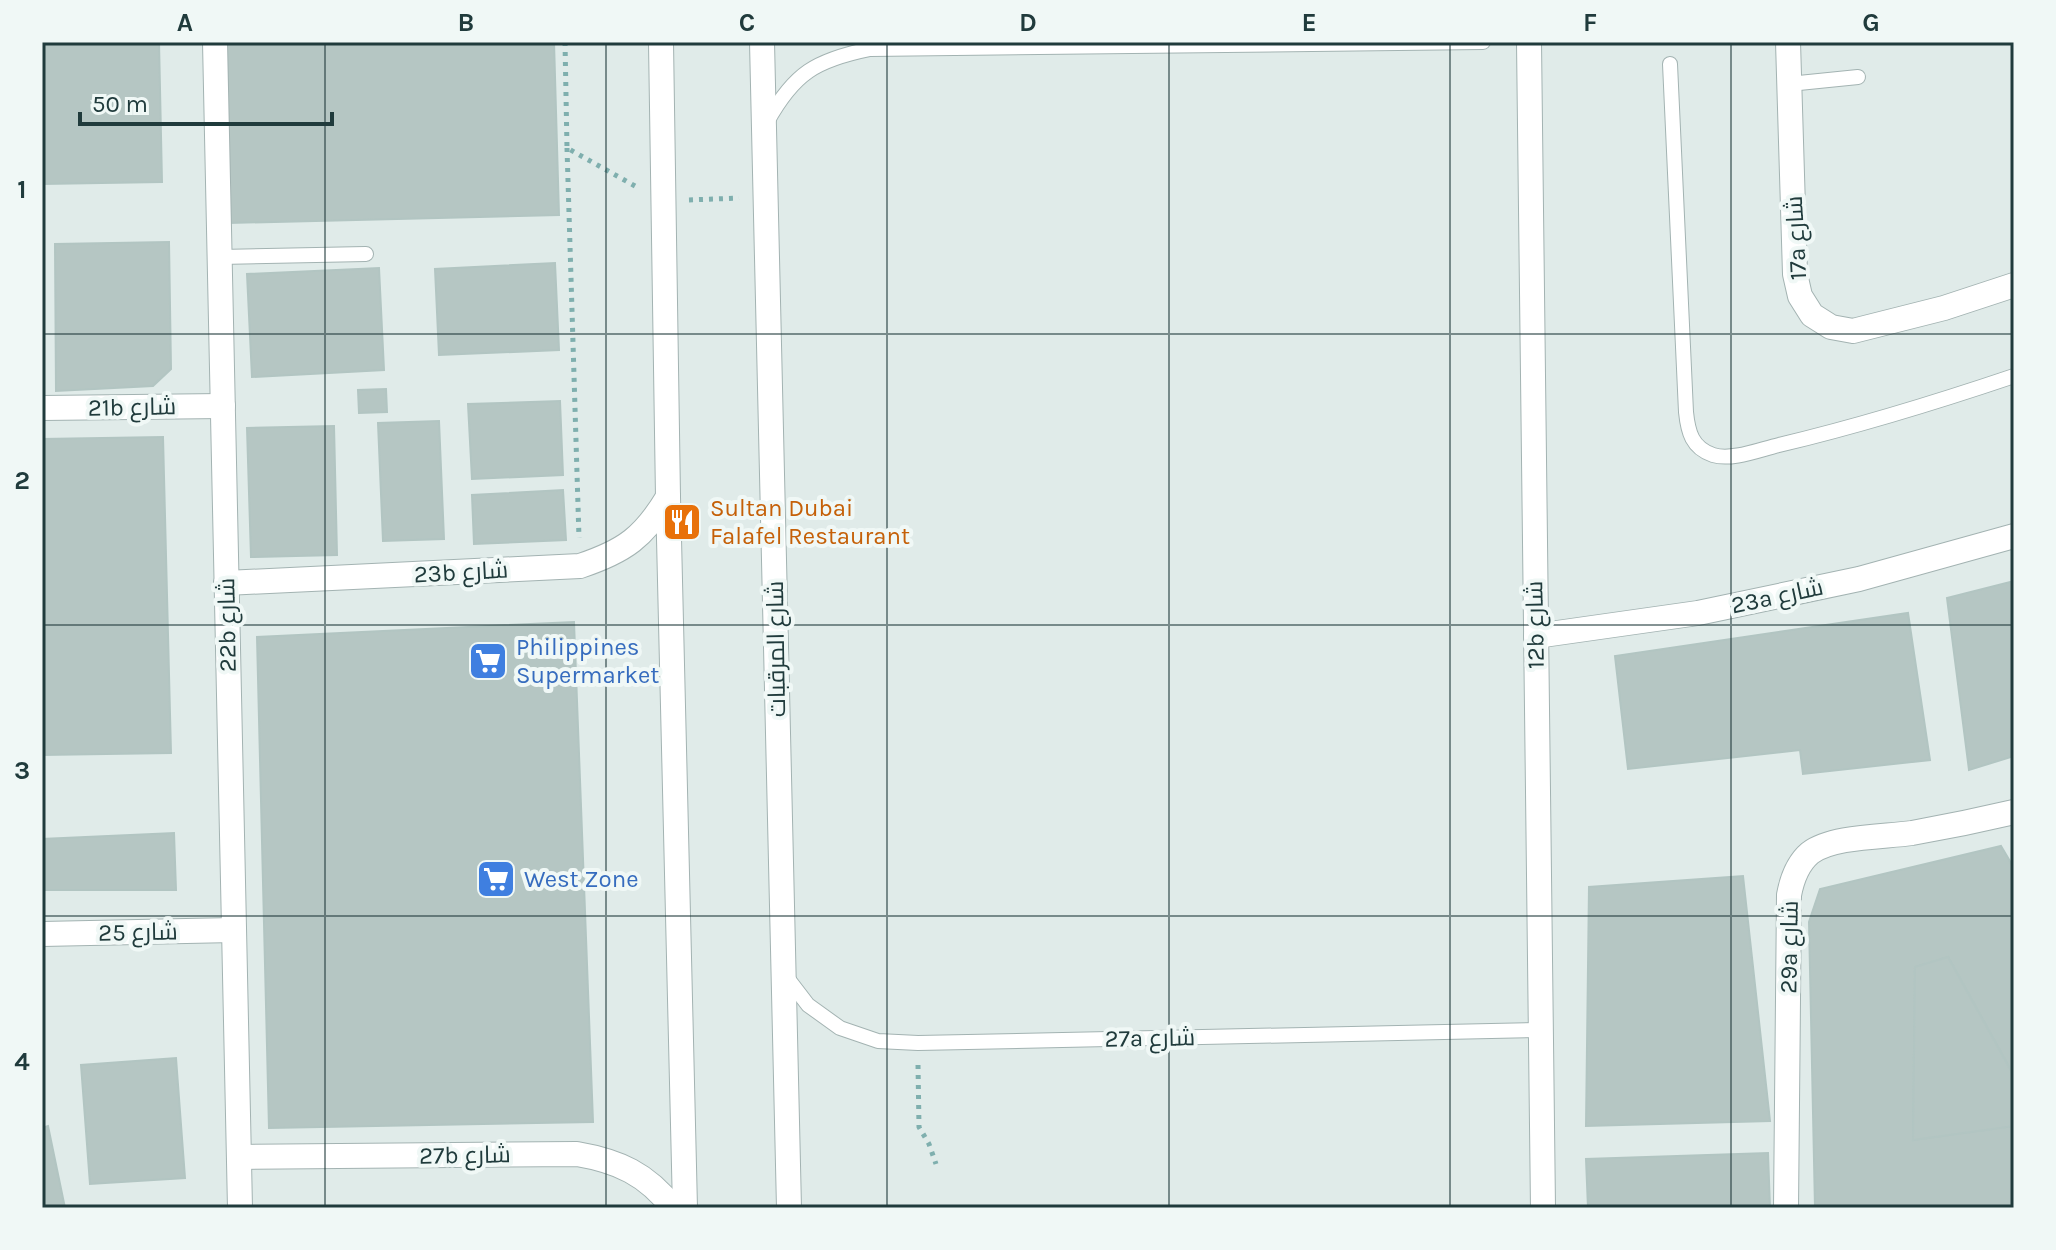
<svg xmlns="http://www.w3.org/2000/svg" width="2056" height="1250" font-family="Karla,Cairo,sans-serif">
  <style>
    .building { fill: #b5c6c3; stroke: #b2c5c2; stroke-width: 2 }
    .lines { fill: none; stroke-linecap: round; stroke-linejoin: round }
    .service-casing { stroke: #a3b3b2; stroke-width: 16 }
    .minor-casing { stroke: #a3b3b2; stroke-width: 26 }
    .tertiary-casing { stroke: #a3b3b2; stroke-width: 26 }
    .path { stroke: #7fafae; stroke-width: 5; stroke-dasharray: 4 6; stroke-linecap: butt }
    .service { stroke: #fff; stroke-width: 14 }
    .minor { stroke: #fff; stroke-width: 24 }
    .tertiary { stroke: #fff; stroke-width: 24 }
    .grid { fill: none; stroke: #203b3c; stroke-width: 2; stroke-opacity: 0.55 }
    .labels { text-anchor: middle; stroke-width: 8; stroke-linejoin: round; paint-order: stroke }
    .street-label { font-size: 24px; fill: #203b3c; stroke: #f0f8f6 }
    .food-label { font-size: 24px; fill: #c56008; stroke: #f0f8f6; text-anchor: start }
    .shop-label { font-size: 24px; fill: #366cbe; stroke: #f0f8f6; text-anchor: start }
    .neatline { fill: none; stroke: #203b3c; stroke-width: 3 }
    .grid-label { font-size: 26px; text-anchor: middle; font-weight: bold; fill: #203b3c }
  </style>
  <rect width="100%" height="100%" fill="#e0ebe9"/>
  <g class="building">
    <path d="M42 42H159L162 182 42 184Z"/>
    <path d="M223 42H554L559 215 229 223Z"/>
    <path d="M169 242 171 369 153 386 56 391 55 244Z"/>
    <path d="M555 263 559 350 439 355 435 269Z"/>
    <path d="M379 268 384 370 252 377 247 274Z"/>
    <path d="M386 389 387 412 359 413 358 390Z"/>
    <path d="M560 401 563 475 472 479 468 404Z"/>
    <path d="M439 421 444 539 383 541 378 423Z"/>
    <path d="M334 426 337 555 251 557 247 428Z"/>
    <path d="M163 437 171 753 42 755V439Z"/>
    <path d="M563 490 566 540 474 544 472 495Z"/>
    <path d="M2014 581V756L1969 770 1947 598Z"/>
    <path d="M1908 613 1930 760 1803 774 1800 750 1628 769 1615 656Z"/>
    <path d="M574 622 593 1122 269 1128 257 637Z"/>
    <path d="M174 833 176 890H42V839Z"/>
    <path d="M2001 846 2014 868V1076L1948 957 1915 967 1913 1140 2014 1126V1208H1815L1809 922 1820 889Z"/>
    <path d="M1743 876 1770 1121 1586 1126 1589 887Z"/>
    <path d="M1948 957 2014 1076V1126L1913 1140 1915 967Z"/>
    <path d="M176 1058 185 1178 90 1184 81 1065Z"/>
    <path d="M48 1126 65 1208H42V1128Z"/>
    <path d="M1768 1153 1770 1208H1588L1586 1159Z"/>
  </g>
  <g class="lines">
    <defs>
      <g id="service">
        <path d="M1670 64 1686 412C1688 432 1692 448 1713 455 1732 461 1761 449 1779 445 1859 426 1937 402 2014 376"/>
        <path d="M1789 84 1858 77"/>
        <path d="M767 122C794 73 816 60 870 49L1483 42"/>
        <path d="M220 257 366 254"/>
        <path d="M785 975 808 1005 840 1028 878 1041 918 1043 1541 1030"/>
      </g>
      <g id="minor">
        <path d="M215 42 240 1208"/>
        <path d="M1529 42 1543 1208"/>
        <path d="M1788 42 1795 274 1800 296 1812 315 1831 327 1853 331 1944 308 2014 285"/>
        <path d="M42 408 223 406"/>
        <path d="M226 583 580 566C625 551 644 537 668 497"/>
        <path d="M1536 636 1698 613 1859 579 2014 536"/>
        <path d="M42 934 234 930"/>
        <path d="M239 1157 577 1154C618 1161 647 1174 673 1208"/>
        <path d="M1786 1208 1789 895C1792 879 1797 864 1810 853 1832 836 1884 837 1912 833 1946 827 1980 820 2014 812"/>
      </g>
      <g id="tertiary">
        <path d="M661 42 668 497 685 1208"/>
        <path d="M762 42 789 1208"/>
      </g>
    </defs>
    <use href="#service" class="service-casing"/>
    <use href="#minor" class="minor-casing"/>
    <use href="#tertiary" class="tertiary-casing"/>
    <g class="path">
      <path d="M565 42 567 148 635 186"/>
      <path d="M567 148 579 538"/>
      <path d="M689 200 739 198"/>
      <path d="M918 1065 919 1127 929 1144 936 1164"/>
    </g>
    <use href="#service" class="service"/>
    <use href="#minor" class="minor"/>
    <use href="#tertiary" class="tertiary"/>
  </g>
  <path class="grid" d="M325 42V1208M606 42V1208M887 42V1208M1169 42V1208M1450 42V1208M1731 42V1208M42 334H2014M42 625H2014M42 916H2014"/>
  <defs>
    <symbol id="restaurant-square" viewBox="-11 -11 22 22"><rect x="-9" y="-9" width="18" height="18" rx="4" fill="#e8710a" stroke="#f0f8f6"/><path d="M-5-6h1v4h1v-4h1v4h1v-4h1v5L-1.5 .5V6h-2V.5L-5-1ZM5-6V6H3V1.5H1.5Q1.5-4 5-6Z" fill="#fff"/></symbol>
    <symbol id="supermarket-square" viewBox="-11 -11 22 22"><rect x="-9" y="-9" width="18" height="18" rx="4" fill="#3f7fe0" stroke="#f0f8f6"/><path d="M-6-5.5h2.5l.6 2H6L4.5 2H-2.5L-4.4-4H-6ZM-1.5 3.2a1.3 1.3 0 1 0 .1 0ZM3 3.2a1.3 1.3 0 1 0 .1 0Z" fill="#fff"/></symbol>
  </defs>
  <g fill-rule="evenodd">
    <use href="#restaurant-square" x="660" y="500" width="44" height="44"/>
    <use href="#supermarket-square" x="466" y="639" width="44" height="44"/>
    <use href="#supermarket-square" x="474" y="857" width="44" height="44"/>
  </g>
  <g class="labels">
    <g class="street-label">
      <text transform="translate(1796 238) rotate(-93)" y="8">17a شارع</text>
      <text transform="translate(132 407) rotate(-1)" y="8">21b شارع</text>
      <text transform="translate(461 572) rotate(-3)" y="8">23b شارع</text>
      <text transform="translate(1777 596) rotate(-12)" y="8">23a شارع</text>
      <text transform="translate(227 625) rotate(-91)" y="8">22b شارع</text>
      <text transform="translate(1535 625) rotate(-91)" y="8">12b شارع</text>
      <text transform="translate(776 649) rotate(-91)" y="8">شارع المرقبات</text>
      <text transform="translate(138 932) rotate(-1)" y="8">شارع 25</text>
      <text transform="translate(1789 947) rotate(-89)" y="8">29a شارع</text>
      <text transform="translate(1150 1038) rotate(-1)" y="8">27a شارع</text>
      <text transform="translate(465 1155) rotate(-1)" y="8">27b شارع</text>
    </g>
    <g class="food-label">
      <text x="710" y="516">Sultan Dubai<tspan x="710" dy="28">Falafel Restaurant</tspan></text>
    </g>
    <g class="shop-label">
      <text x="516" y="655">Philippines<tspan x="516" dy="28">Supermarket</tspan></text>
      <text x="524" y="887">West Zone</text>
    </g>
  </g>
  <rect width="2056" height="1250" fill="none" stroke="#f0f8f6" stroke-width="88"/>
  <path d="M80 112v12h252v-12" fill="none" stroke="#203b3c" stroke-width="4"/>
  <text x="92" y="112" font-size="24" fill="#203b3c" stroke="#f0f8f6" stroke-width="6" paint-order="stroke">50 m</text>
  <rect x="44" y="44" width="1968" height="1162" class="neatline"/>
  <g class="grid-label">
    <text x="185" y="31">A</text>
    <text x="466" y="31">B</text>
    <text x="747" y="31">C</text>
    <text x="1028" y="31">D</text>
    <text x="1309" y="31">E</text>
    <text x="1590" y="31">F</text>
    <text x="1871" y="31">G</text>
    <text x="22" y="198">1</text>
    <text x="22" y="489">2</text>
    <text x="22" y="779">3</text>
    <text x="22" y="1070">4</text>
  </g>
</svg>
